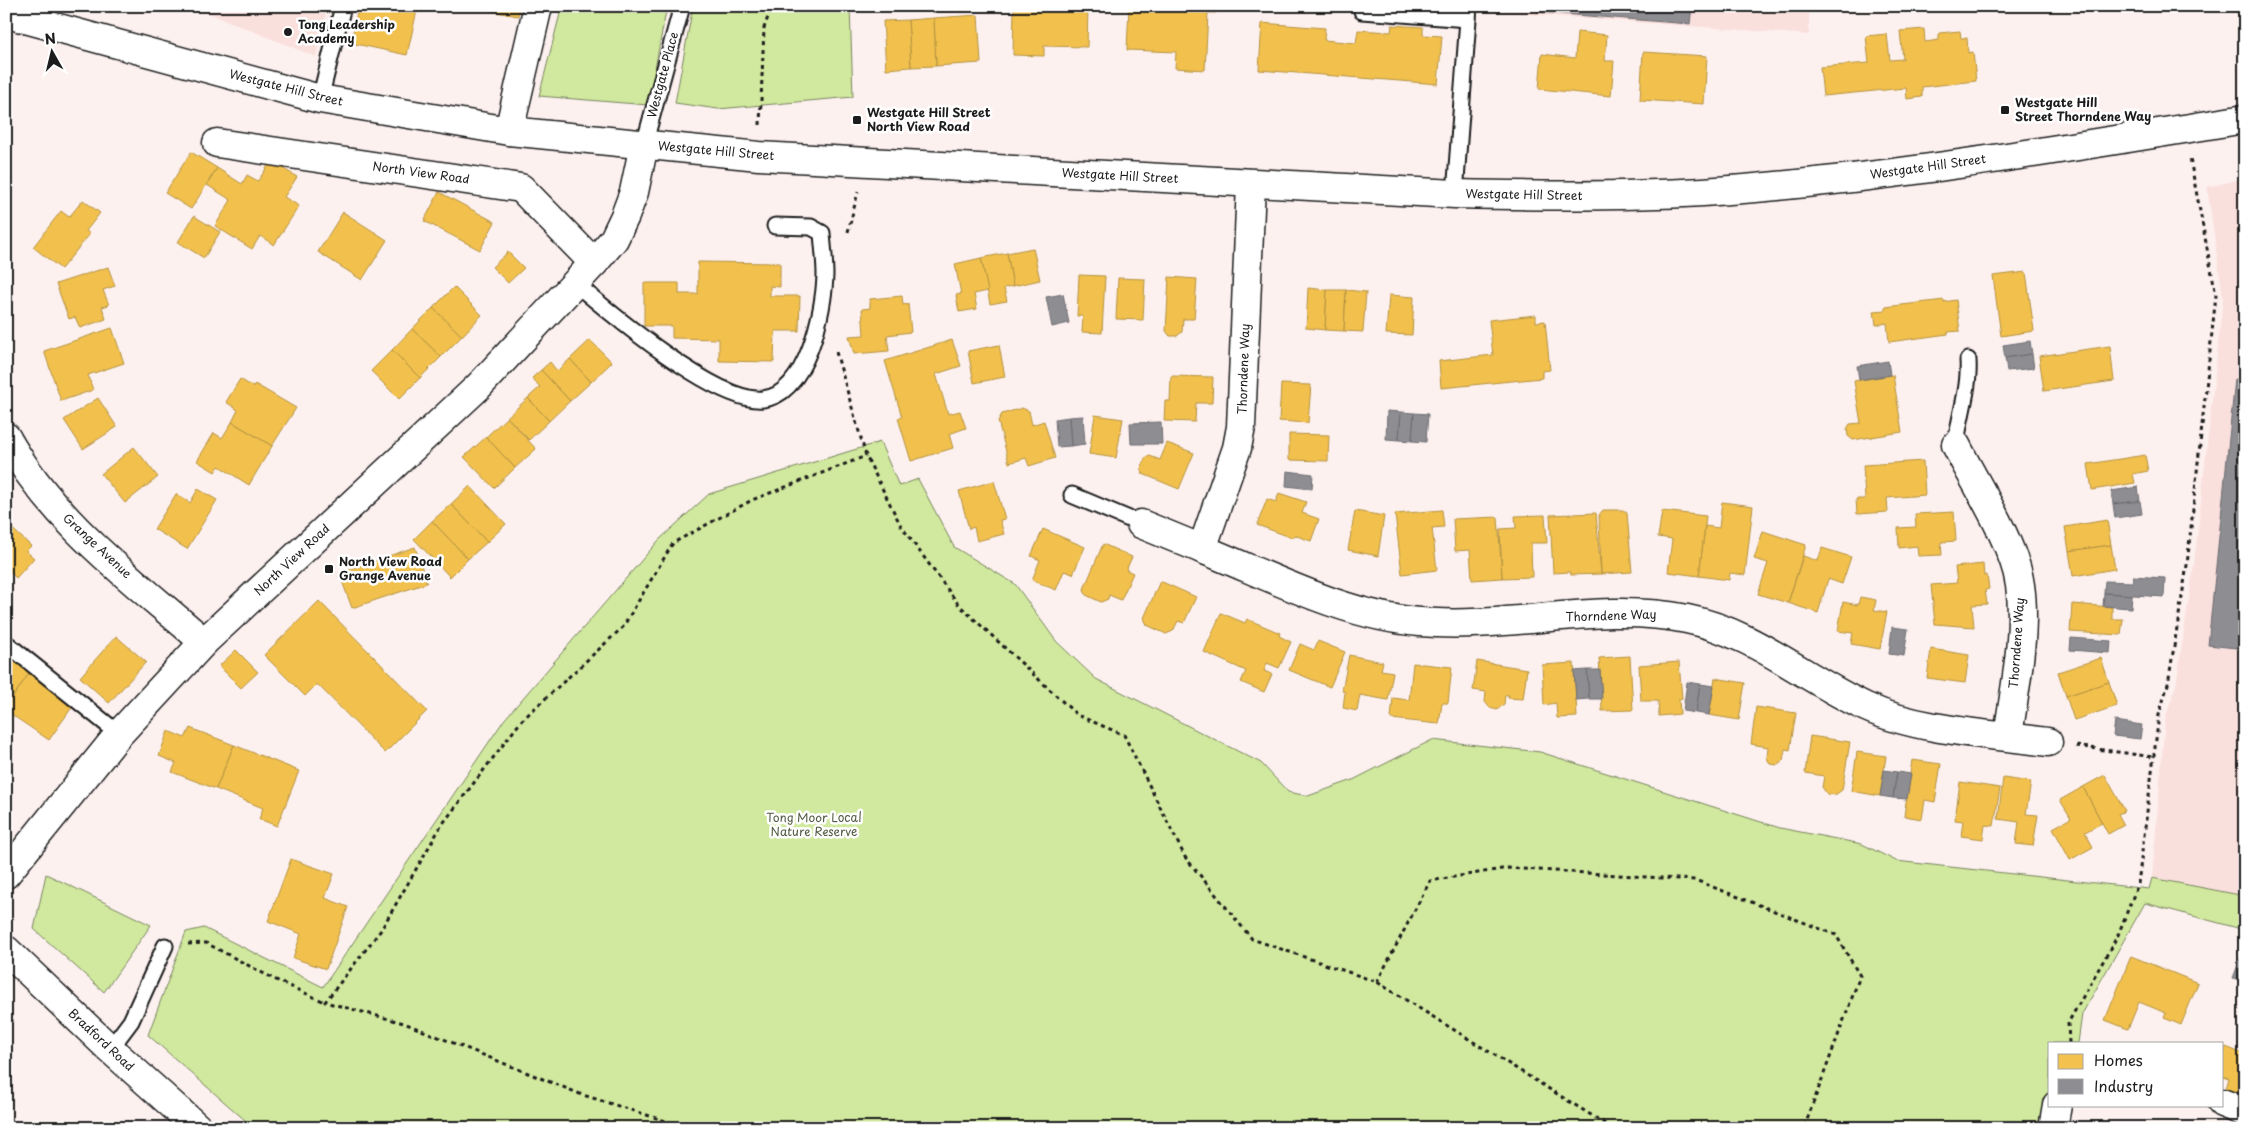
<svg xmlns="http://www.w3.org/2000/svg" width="2251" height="1134" font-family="'Playpen Sans',sans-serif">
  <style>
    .built { fill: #fae0dd }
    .green { fill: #d1e99e; stroke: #76825d }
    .homes { fill: #f2c14e; stroke: #b2903f }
    .industry { fill: #8d8d92; stroke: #6b6b6f }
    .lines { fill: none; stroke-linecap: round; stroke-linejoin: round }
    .service-casing { stroke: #1c1c1c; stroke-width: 19 }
    .minor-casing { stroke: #1c1c1c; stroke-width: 31 }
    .primary-casing { stroke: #1c1c1c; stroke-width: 31 }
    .trunk-casing { stroke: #1c1c1c; stroke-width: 31 }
    .path { stroke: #1c1c1c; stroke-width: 3; stroke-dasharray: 4 4; stroke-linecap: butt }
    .service { stroke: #fff; stroke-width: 15 }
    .minor { stroke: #fff; stroke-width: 28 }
    .primary { stroke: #fff; stroke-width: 28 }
    .trunk { stroke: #fff; stroke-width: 28 }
    .poi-dot { fill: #1c1c1c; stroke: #fff; stroke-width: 2 }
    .labels { text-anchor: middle; stroke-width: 5; stroke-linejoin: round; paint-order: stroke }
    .poi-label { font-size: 12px; font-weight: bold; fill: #1c1c1c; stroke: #fff; text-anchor: start }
    .street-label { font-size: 12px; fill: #1c1c1c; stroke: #fff }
    .park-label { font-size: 12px; fill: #525a43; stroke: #fff }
  </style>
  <rect width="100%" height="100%" fill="#fdf1f0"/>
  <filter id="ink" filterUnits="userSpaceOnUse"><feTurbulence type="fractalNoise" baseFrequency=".02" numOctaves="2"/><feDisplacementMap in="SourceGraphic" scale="10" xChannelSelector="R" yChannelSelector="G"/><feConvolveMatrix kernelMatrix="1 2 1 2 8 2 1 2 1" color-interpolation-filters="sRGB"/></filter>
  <g filter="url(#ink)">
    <g class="built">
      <path d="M191 6H328L316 57Z"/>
      <path d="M1418 6H1809V35Z"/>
      <path d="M2245 178V896L2152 878 2165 719 2176 685 2194 564 2223 298 2207 187Z"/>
    </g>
    <g class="green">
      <path d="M562 6H667L648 105 539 96Z"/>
      <path d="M693 6H850L853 97 718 109 675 103Z"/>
      <path d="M880 442 899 486 918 479 954 547 1015 584 1056 641 1096 679 1261 763 1288 792 1308 796 1353 780 1432 740 1540 752 1780 828 1862 844 1896 861 2149 889 2152 878 2245 896V930L2145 903 2082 1014 2078 1043H2050V1105L2062 1128H254L148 1035 186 932 204 928 323 987 504 720 659 540 709 494Z"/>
      <path d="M46 874 151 925 104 992 34 929Z"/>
    </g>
    <g class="homes">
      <path d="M358 6H418L407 55 351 43Z"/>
      <path d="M492 6H520L518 16 491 11Z"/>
      <path d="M1014 6H1088L1087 47 1044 46V56L1013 55Z"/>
      <path d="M1129 6H1216V13H1208L1205 70 1175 68 1176 52 1127 50Z"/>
      <path d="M978 15 981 63 936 66 934 18Z"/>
      <path d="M934 18 936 66 911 67 908 20Z"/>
      <path d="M908 20 911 67 886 69 883 21Z"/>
      <path d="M1262 23 1325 28 1324 40 1356 43 1358 30 1391 32 1392 25 1423 27V35L1442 36 1438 84 1259 70Z"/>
      <path d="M1924 29 1925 42 1939 40V33L1960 31 1961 38H1967L1968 53 1973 52 1976 81 1922 87V97L1907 99 1906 88 1823 96 1820 67 1869 63 1866 36 1887 34 1890 60 1903 59 1900 31Z"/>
      <path d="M1577 32 1607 35 1605 61H1614L1611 96 1539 89 1542 54 1575 58Z"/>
      <path d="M1643 52 1707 56 1704 104 1640 100Z"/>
      <path d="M191 152 217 168 191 209 165 193Z"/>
      <path d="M271 161 297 177 284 197 299 206 274 245 260 236 252 249 215 226 231 200 207 185 217 168 242 184 247 175 258 181Z"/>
      <path d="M439 192 495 222 480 250 424 221Z"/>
      <path d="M83 200 100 213 86 231 90 234 61 269 33 247 61 211 69 217Z"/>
      <path d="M343 212 387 240 362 280 318 252Z"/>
      <path d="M194 216 220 232 204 258 178 242Z"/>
      <path d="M1033 248 1040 280 1013 286 1007 253Z"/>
      <path d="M508 252 524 268 508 283 492 267Z"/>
      <path d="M1007 253 1013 286 1004 288 1007 301 990 304 981 258Z"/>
      <path d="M981 258 988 291 974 294 977 309 959 312 956 295 961 294 955 264Z"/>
      <path d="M698 262 780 263V287L770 286V296H800L799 331H775L774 362 719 361V339L672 338V326H644V283H679V294H698Z"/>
      <path d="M108 267 115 286 103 290 109 305 102 307 106 319 80 328 75 317 69 319 56 284Z"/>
      <path d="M2026 272 2034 331 2001 336 1993 276Z"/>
      <path d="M1079 275 1105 276 1102 333 1082 332 1083 316H1077Z"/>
      <path d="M1169 277 1197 279 1194 319H1183L1182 332 1177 336H1170L1166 331Z"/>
      <path d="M1118 278 1145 279 1143 320 1116 319Z"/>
      <path d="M454 287 482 315 462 336 433 308Z"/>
      <path d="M1308 288 1327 290 1325 330 1306 328Z"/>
      <path d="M1327 290H1346L1344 331 1325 330Z"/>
      <path d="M1346 290 1366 292 1363 332 1344 331Z"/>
      <path d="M1389 295 1414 297 1412 335 1386 334Z"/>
      <path d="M902 296 903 305 908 304 911 332 887 335 889 351 854 354 849 336 864 335 862 309 870 308V299Z"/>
      <path d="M1944 300V302L1956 300 1960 331 1948 332V334L1889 342 1887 323 1876 325 1874 311 1885 310V307Z"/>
      <path d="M433 308 462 336 441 357 412 329Z"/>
      <path d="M1536 315V322L1545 321 1550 370 1542 371V378L1441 388 1439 361 1493 355 1489 320Z"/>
      <path d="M112 328 124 363 88 375 93 390 61 401 44 351Z"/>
      <path d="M412 329 441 357 420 378 392 350Z"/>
      <path d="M590 340 612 362 591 382 570 359Z"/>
      <path d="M952 340 961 366 936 374 948 414 960 411 966 428 949 434 953 448 911 461 898 418 902 417 885 361Z"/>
      <path d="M999 345 1005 377 974 383 968 351Z"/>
      <path d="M2110 346 2114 381 2044 391 2039 356Z"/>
      <path d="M392 350 420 378 399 399 371 371Z"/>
      <path d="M570 359 591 382 570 401 541 370 550 362 557 371Z"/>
      <path d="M541 370 570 401 549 421 528 398 540 387 532 378Z"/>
      <path d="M1893 375 1902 432 1853 440 1848 436 1847 429 1850 424 1861 423 1854 381Z"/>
      <path d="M1171 376 1213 377 1212 403H1196L1195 422 1164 421 1165 401H1170Z"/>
      <path d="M240 379 253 387 255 384 296 408 272 446 232 422 238 410 226 402Z"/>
      <path d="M1281 384 1311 385 1308 423 1279 421Z"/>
      <path d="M98 398 117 427 83 449 64 420Z"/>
      <path d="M528 398 549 421 529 440 507 417Z"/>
      <path d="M1022 408 1029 411 1032 425 1044 421 1055 458 1029 466 1026 458 1009 463 998 421 1002 414Z"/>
      <path d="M1095 415 1123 419 1116 458 1089 454Z"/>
      <path d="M507 417 536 449 515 468 486 437Z"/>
      <path d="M232 422 272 446 249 485 219 466 215 472 197 461 214 433 222 438Z"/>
      <path d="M1289 434 1329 435 1328 461 1289 460Z"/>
      <path d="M486 437 515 468 494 488 464 457Z"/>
      <path d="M1167 443 1194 453 1179 489 1143 474 1141 469 1145 458 1150 456 1160 460Z"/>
      <path d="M134 447 158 477 125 503 101 474Z"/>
      <path d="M2145 455 2148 471 2133 474 2135 483 2092 490 2088 464Z"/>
      <path d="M1923 461 1925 495 1887 498 1888 512 1857 514 1856 499H1865L1863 465Z"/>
      <path d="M994 481 1005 519 1000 520 1004 534 977 541 974 527 969 529 959 491Z"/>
      <path d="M470 486 506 524 487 542 451 504Z"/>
      <path d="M198 489 217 500 187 549 154 529 176 494 190 503Z"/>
      <path d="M1279 493 1306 502 1302 513 1319 519 1311 541 1294 535 1293 538 1257 525 1267 499 1276 502Z"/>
      <path d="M1722 502 1753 506 1745 575 1730 573 1729 580 1699 576 1705 526 1719 528Z"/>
      <path d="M451 504 487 542 468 559 432 521Z"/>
      <path d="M1442 510 1444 527 1432 528 1437 570 1402 574 1395 514Z"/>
      <path d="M1603 510H1623L1627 513 1632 572 1601 574 1599 515Z"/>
      <path d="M1355 511 1384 516 1378 556 1348 550Z"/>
      <path d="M1662 511 1706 516 1699 576 1668 572 1672 539 1658 537Z"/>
      <path d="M1954 512 1956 541 1941 542 1942 555 1918 556 1917 546 1899 548 1898 528 1916 527 1915 514Z"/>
      <path d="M1596 513 1601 574 1571 575 1570 572 1553 573 1550 515Z"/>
      <path d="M1545 515 1547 543H1531L1532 577 1502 578 1500 529 1516 528 1515 516Z"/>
      <path d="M1498 517 1502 578 1472 580 1470 550 1455 551 1453 519Z"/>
      <path d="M2107 520 2111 545 2069 551 2065 527Z"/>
      <path d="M432 521 468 559 450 577 414 539Z"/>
      <path d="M6 523 31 546 26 551 34 558 16 578 8 570 6 572Z"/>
      <path d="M1043 529 1085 547 1073 574 1064 571 1056 590 1032 580 1040 560 1031 556Z"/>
      <path d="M1763 531 1806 545 1788 603 1758 594 1768 563 1754 559Z"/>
      <path d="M1103 544 1132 557 1126 570 1133 573 1121 600 1109 595 1108 599 1101 602 1086 595 1084 589Z"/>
      <path d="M2111 545 2115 569 2073 576 2069 551Z"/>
      <path d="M415 547 427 583 352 608 339 573Z"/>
      <path d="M1822 548 1851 557 1842 584 1828 579 1818 613 1788 603 1803 556 1818 561Z"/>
      <path d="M1983 564 1984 576 1987 575 1989 589 1985 590 1987 604 1972 605 1974 627 1935 624 1931 585 1957 583 1955 567Z"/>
      <path d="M1160 581 1196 597 1184 623 1178 621 1173 631 1166 634 1147 625 1144 618Z"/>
      <path d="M1860 597 1876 600 1874 610 1887 612 1880 649 1851 644 1853 633 1838 631 1843 602 1858 605Z"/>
      <path d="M319 601 427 711 385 753 317 684 305 696 264 655Z"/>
      <path d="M2072 604 2112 607V619H2123L2121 635 2070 632Z"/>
      <path d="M1221 613 1245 623 1247 619 1280 633 1279 636 1291 642 1279 668 1267 663 1264 671 1272 674 1264 692 1241 682 1246 671 1204 652Z"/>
      <path d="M116 636 146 662 109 703 80 677Z"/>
      <path d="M1318 641 1345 652 1330 687 1289 670 1300 644 1314 650Z"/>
      <path d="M1931 649 1969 655 1965 683 1927 678Z"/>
      <path d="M236 650 258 672 241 688 219 666Z"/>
      <path d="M1349 655 1383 662 1381 670 1393 672 1388 700 1360 695 1357 711 1343 708 1345 692 1342 691Z"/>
      <path d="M6 656 30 672 6 707Z"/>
      <path d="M1630 656 1633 710 1602 711 1599 658Z"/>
      <path d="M2101 658 2109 682 2066 696 2058 672Z"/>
      <path d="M1477 661 1527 669 1523 699 1508 698 1509 695H1505L1504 704 1497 710 1490 708 1485 702 1486 692 1473 690Z"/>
      <path d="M1679 662 1682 699H1679L1680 714 1659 716 1658 701H1641L1639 665Z"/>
      <path d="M1413 663 1452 667 1448 703H1442L1439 724 1391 719 1393 698 1409 700Z"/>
      <path d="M1574 663 1577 717 1557 718 1556 703 1544 705 1542 665Z"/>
      <path d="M30 672 75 703 49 740 6 711V707Z"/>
      <path d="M1715 678 1745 683 1739 720 1709 715Z"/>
      <path d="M2109 682 2117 706 2074 720 2066 696Z"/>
      <path d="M1756 707 1796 713 1790 750 1785 749 1783 761 1778 765 1770 764 1767 758 1768 747 1751 744Z"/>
      <path d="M190 728 234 745 216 789 172 772 176 763 159 756 168 731 185 738Z"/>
      <path d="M1810 736 1850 742 1842 790 1835 795 1827 794 1822 787 1824 776 1805 773Z"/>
      <path d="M234 745 299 771 277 826 259 819 263 808 216 789Z"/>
      <path d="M1857 752 1886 756 1880 796 1851 791Z"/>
      <path d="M1912 760 1941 764 1935 802 1925 800 1922 819 1904 816Z"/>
      <path d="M2105 775 2125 811 2118 814 2124 825 2108 834 2083 787Z"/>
      <path d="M2003 778 2031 782 2026 814 2038 815 2033 846 2016 844 2019 822 1998 819Z"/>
      <path d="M1960 782 2000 788 1994 826 1985 825 1983 839 1961 836 1963 821 1955 820Z"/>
      <path d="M2083 787 2102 823 2085 832 2093 847 2070 860 2053 828 2071 818 2060 800Z"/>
      <path d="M291 859 334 874 325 898 348 907 326 969 293 958 301 934 268 921Z"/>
      <path d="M2131 956 2198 983 2181 1025 2164 1018 2166 1013 2139 1002 2128 1029 2105 1020Z"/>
      <path d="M2245 1042V1099L2225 1092 2229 1078 2222 1076V1058L2226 1047 2241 1053Z"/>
    </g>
    <g class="industry">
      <path d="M1538 6H1692L1690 24 1537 12Z"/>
      <path d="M1063 294 1069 323 1052 327 1046 297Z"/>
      <path d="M2030 341 2032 354 2005 358 2003 345Z"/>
      <path d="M2032 354 2034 368 2007 371 2005 358Z"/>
      <path d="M1888 361 1890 375 1859 380 1857 366Z"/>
      <path d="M2235 379 2245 380V649L2208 645Z"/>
      <path d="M1387 411 1401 412 1399 440 1386 439Z"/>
      <path d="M1401 412 1414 413 1412 441 1399 440Z"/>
      <path d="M1414 413 1428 414 1426 442 1412 441Z"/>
      <path d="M1083 416 1085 444 1071 446 1069 417Z"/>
      <path d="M1069 417 1071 446 1057 447 1055 419Z"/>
      <path d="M1161 422 1162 444H1131L1130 423Z"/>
      <path d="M1287 471 1313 474 1312 489 1286 486Z"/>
      <path d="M2138 487 2140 501 2113 504 2111 491Z"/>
      <path d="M2140 501 2142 514 2115 518 2113 504Z"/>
      <path d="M2133 576 2165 578 2164 597 2104 593 2105 581 2133 582Z"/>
      <path d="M2104 593 2132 595 2131 608 2103 606Z"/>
      <path d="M1892 627 1908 629 1904 656 1889 654Z"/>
      <path d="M2071 638 2111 641 2110 653 2070 650Z"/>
      <path d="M1587 670H1600L1602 699H1589Z"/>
      <path d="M1587 670 1589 699 1576 700 1574 671Z"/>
      <path d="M1687 682 1700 684 1696 713 1683 711Z"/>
      <path d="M1700 684 1714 686 1709 715 1696 713Z"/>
      <path d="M2115 721 2142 725 2140 739 2113 736Z"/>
      <path d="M1884 770 1897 772 1893 798 1880 796Z"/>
      <path d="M1897 772 1911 774 1907 799 1893 798Z"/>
      <path d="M2241 957 2245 958V982L2233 978Z"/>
    </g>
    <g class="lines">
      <defs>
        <g id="service">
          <path d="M1362 11 1468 19"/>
          <path d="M320 99 343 6"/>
          <path d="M644 145 682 6"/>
          <path d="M1455 194 1469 6"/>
          <path d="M575 283C610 313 718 404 763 399 807 394 824 311 825 275 825 261 823 247 822 233L811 227 775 226"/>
          <path d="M1956 445C1959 416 1970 389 1968 360"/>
          <path d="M1072 495 1141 524"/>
          <path d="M6 643 119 734"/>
          <path d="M110 1049 131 1021 165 946"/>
        </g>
        <g id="minor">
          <path d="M509 131 538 6"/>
          <path d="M217 143 521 188 594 263"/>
          <path d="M1251 184 1241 427 1237 448 1202 549C1272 577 1345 616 1420 622 1509 630 1599 601 1687 619 1753 632 1805 679 1866 707 1919 731 1990 734 2048 742"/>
          <path d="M6 437C52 521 133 580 204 642"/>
          <path d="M1956 445C1975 483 2000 521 2014 561 2032 609 2015 686 2008 736"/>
          <path d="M1141 524 1202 549"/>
          <path d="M6 874 119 734 204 642 478 387 594 263 614 239 625 216 634 192 644 145"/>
          <path d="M2222 1103 2245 1112"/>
          <path d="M2053 1128 2057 1105"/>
        </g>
        <path id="primary" d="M6 950 110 1049 198 1128"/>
        <path id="trunk" d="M6 11 18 17 320 99 509 131 759 156 1455 194C1538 196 1620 197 1703 192 1884 180 2065 148 2245 119"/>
      </defs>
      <use href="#service" class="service-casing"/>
      <use href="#minor" class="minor-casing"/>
      <use href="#primary" class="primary-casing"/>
      <use href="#trunk" class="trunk-casing"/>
      <g class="path">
        <path d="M760 125 764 28 772 6"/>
        <path d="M848 232 858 192"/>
        <path d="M836 352 866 456 901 526 959 605 1077 715 1124 735 1185 857 1252 939 1377 982 1612 1128"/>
        <path d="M2076 746 2153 757"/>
        <path d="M188 944 206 943 276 980 325 1002"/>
        <path d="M1377 982 1430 881 1508 868 1695 880 1836 935 1860 976 1804 1128"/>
        <path d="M2069 1043 2068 1023 2118 935 2138 884 2159 715 2168 684 2187 565 2216 295 2190 159"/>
        <path d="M688 1128 580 1094 404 1023 325 1002 381 930 441 826 522 720 623 627 673 543 752 500 866 456"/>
      </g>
      <use href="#service" class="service"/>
      <use href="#minor" class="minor"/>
      <use href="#primary" class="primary"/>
      <use href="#trunk" class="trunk"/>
    </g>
  </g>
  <g class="poi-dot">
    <circle cx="288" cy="32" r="5"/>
    <rect x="2000" y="105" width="10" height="10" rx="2.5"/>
    <rect x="852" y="115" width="10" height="10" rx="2.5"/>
    <rect x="324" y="564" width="10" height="10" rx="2.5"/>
  </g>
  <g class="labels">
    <g class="poi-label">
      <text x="298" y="29">Tong Leadership<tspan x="298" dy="14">Academy</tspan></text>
      <text x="2015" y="107">Westgate Hill<tspan x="2015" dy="14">Street Thorndene Way</tspan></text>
      <text x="867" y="117">Westgate Hill Street<tspan x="867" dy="14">North View Road</tspan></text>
      <text x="339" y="566">North View Road<tspan x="339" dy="14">Grange Avenue</tspan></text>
    </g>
    <g class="street-label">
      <text transform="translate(663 75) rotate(-75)" y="4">Westgate Place</text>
      <text transform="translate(286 88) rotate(14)" y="4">Westgate Hill Street</text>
      <text transform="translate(716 151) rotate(5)" y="4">Westgate Hill Street</text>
      <text transform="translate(1928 167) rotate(-8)" y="4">Westgate Hill Street</text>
      <text transform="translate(421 173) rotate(8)" y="4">North View Road</text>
      <text transform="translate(1120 176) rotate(3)" y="4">Westgate Hill Street</text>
      <text transform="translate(1524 195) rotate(1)" y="4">Westgate Hill Street</text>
      <text transform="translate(1244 369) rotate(-88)" y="4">Thorndene Way</text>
      <text transform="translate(97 546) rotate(43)" y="4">Grange Avenue</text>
      <text transform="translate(292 560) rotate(-43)" y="4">North View Road</text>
      <text transform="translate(1611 616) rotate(-2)" y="4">Thorndene Way</text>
      <text transform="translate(2017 643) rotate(-86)" y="4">Thorndene Way</text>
      <text transform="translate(101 1040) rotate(43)" y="4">Bradford Road</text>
    </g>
    <g class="park-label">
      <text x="814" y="822">Tong Moor Local<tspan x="814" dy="14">Nature Reserve</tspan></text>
    </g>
  </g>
  <rect width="2251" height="1134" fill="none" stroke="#fff" stroke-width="25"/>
  <rect x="12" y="12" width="2226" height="1109" fill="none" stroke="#1c1c1c" stroke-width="2" filter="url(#ink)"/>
  <rect x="2048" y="1042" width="175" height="65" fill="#ffffff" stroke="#a4a4a4"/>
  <rect x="2058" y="1054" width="25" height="15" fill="#f2c14e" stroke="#a4a4a4"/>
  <text x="2094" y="1066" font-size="15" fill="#1c1c1c">Homes</text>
  <rect x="2058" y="1079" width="25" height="15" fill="#8d8d92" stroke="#a4a4a4"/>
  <text x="2094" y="1092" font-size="15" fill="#1c1c1c">Industry</text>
  <g transform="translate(52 52) rotate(352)" stroke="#ffffff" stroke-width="4" paint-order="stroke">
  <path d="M0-4L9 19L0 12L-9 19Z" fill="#1c1c1c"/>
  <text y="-8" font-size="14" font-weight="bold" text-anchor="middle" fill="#1c1c1c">N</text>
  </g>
</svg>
